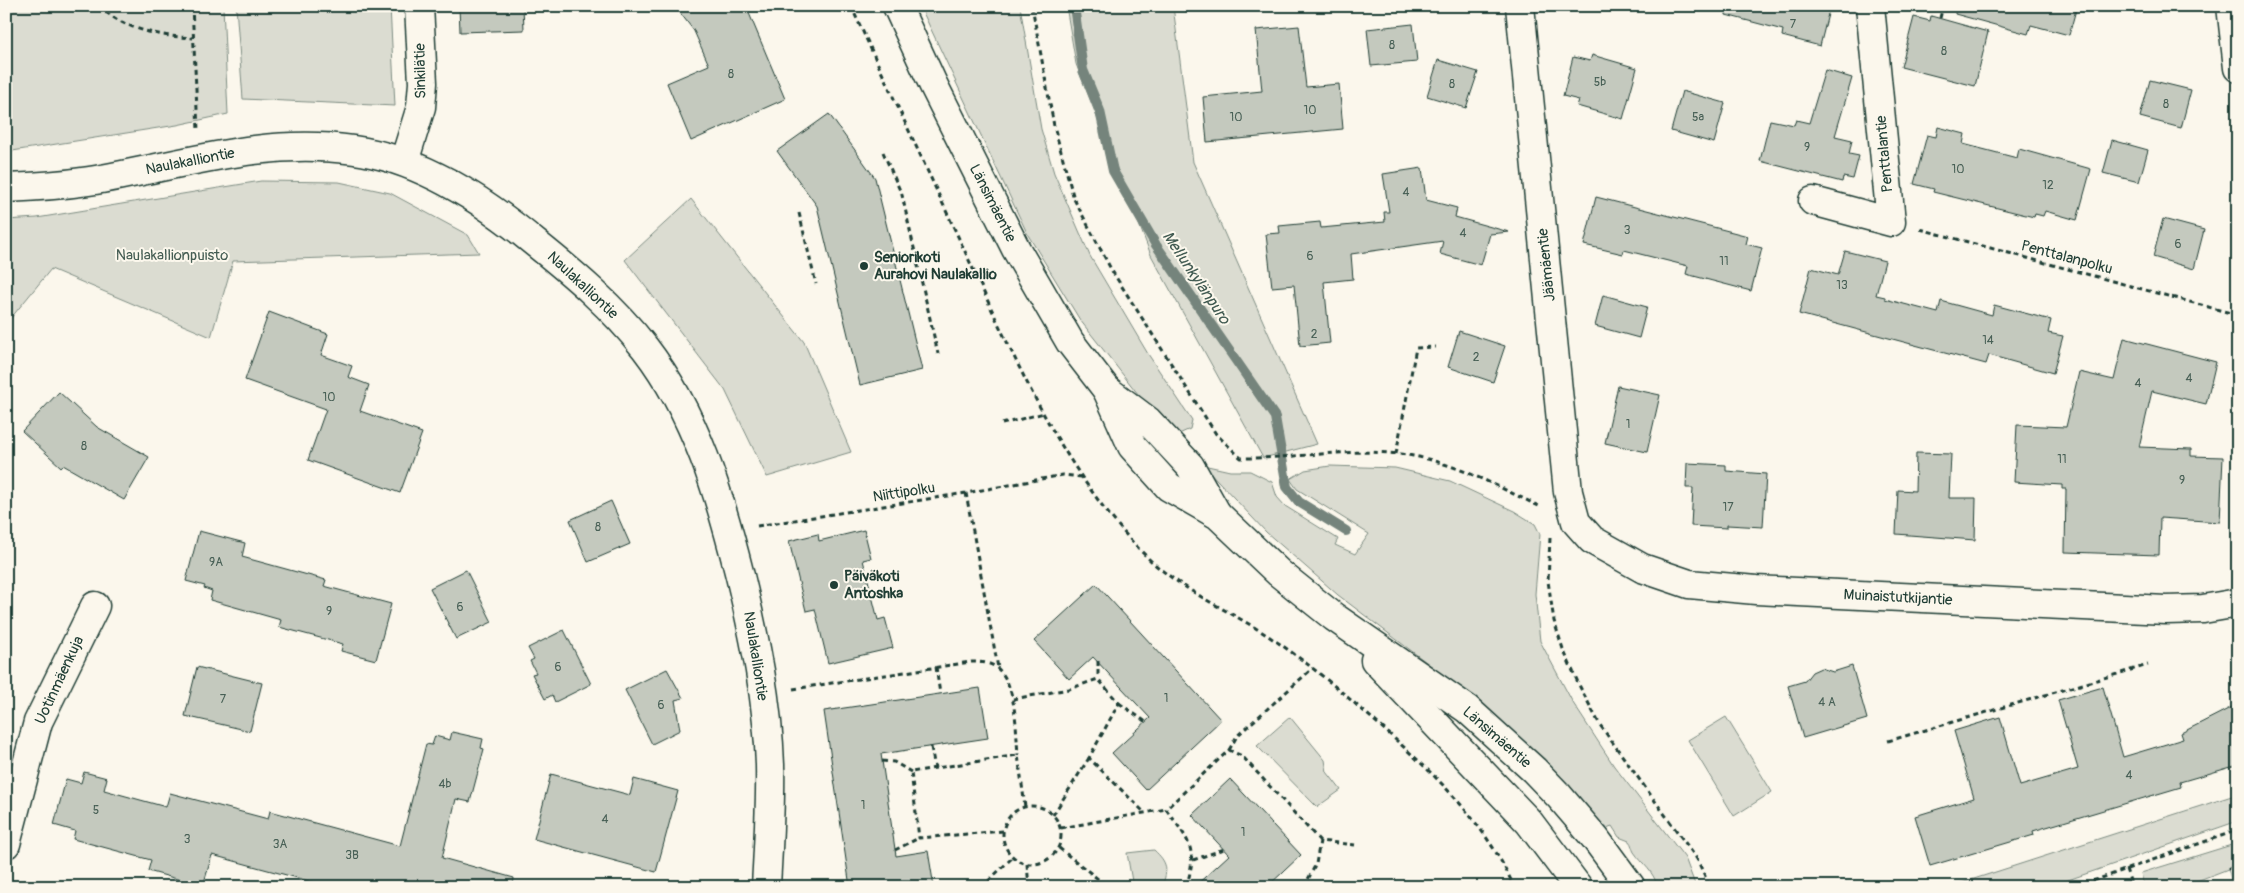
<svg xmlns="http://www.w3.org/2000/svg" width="2244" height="893" font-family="Pangolin,sans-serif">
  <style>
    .green { fill: #dbdcd1; stroke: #7d8c82 }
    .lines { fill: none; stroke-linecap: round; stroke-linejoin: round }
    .stream { stroke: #74847b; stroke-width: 10 }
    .building { fill: #c4c9be; stroke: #1f3d34 }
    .minor-casing { stroke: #1f3d34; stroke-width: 31 }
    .major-casing { stroke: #1f3d34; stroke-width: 31 }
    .path { stroke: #1f3d34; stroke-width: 3; stroke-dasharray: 5 4; stroke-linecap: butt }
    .minor { stroke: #fbf7ec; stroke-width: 28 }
    .major { stroke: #fbf7ec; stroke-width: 28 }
    .poi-dot { fill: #1f3d34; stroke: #fbf7ec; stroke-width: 2 }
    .labels { text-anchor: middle; stroke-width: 4; stroke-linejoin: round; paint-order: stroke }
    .number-label { font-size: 12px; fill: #486056 }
    .street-label { font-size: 15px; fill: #1f3d34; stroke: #fbf7ec }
    .park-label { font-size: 15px; fill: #455d53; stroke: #fbf7ec }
    .poi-label { font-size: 15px; font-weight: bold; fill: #1f3d34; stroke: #fbf7ec; text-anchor: start }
    .water-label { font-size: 16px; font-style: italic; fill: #425b52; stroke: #fbf7ec }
  </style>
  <rect width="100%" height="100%" fill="#fbf7ec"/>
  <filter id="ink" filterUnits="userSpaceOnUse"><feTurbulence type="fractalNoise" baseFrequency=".02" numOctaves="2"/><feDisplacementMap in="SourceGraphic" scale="10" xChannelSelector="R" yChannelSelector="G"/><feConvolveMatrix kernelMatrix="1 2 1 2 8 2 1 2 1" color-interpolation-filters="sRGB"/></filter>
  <g filter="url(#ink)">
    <g class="green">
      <path d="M6 6H223L228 114 177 125 6 152Z"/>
      <path d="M236 6H390L395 106 243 99Z"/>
      <path d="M920 6H1020L1041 129 1054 173 1090 256 1148 354 1192 420 1190 429 1179 434 1167 427 1149 408 1080 320 1028 235Z"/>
      <path d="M1066 6H1173L1193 162 1317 444 1263 458 1151 255 1076 64Z"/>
      <path d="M261 181 339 182 390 193 468 235 479 253 233 261 211 337 51 269 6 324V220L37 218Z"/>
      <path d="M691 199 804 342 851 452 767 477 725 390 625 260Z"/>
      <path d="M1203 465 1230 471H1250L1272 482 1277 497 1285 506 1338 539 1335 545 1355 554 1369 534 1297 489 1290 479 1305 470 1330 466 1395 468 1450 481 1514 511 1535 524 1540 534 1535 594 1540 641 1573 703 1614 766 1685 858 1696 887H1657C1655 872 1642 864 1634 852 1632 849 1632 844 1629 841L1619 837 1612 826 1601 830 1451 681 1338 595 1266 532Z"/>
      <path d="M1290 717 1325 760 1327 772 1341 790 1317 807 1257 746Z"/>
      <path d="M1726 717 1772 792 1734 816 1688 740Z"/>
      <path d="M2238 794V821L2048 887H1949Z"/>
      <path d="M2238 843V879L2232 881 2228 869 2181 887H2144L2141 873Z"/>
      <path d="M1154 850C1168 863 1168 869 1162 887H1133L1127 853Z"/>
    </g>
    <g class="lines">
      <path class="stream" d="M1074 6 1083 70 1100 111 1113 171 1156 245 1275 417 1287 487 1299 502 1346 531"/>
    </g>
    <g class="building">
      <path d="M459 6H523L524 30 460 32Z"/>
      <path d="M675 6H746L785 99 691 141 667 83 709 65 694 31Z"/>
      <path d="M1727 6H1830L1820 46 1782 36 1783 30 1726 15Z"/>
      <path d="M1956 6H2077L2069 35 2031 25 2028 34 1955 14Z"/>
      <path d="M1931 16 1988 32 1975 86 1901 67 1914 17 1930 21Z"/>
      <path d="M1413 24 1417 62 1371 66 1367 29Z"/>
      <path d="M1299 26 1306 87 1339 84 1343 129 1207 142 1203 97 1262 91 1256 30Z"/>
      <path d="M1592 55 1637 68 1623 119 1577 106 1579 100 1563 96 1573 57 1590 61Z"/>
      <path d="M1438 60 1478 72 1466 108 1427 96Z"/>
      <path d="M1825 70 1852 78 1835 136 1852 140 1849 154 1859 156 1853 179 1843 177 1842 182 1760 161 1770 120 1794 125 1796 120 1809 123Z"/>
      <path d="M2150 80 2191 90 2181 128 2140 117Z"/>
      <path d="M1682 91 1725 103 1714 143 1671 131Z"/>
      <path d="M829 114 875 178 922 370 860 385 817 206 777 151Z"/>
      <path d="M1938 127 1965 134 1963 144 2017 158 2019 149 2091 169 2077 220 2045 211 2043 216 2035 214 2034 217 1933 192 1934 189 1914 184 1927 135 1936 137Z"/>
      <path d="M2112 140 2148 150 2139 182 2103 173Z"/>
      <path d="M1422 168 1426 200 1457 208 1455 217 1509 232 1490 234 1481 265 1440 254 1443 241 1351 254 1353 279 1324 282 1330 343 1300 346 1294 285 1272 287 1266 234 1280 233 1279 226 1320 222 1321 228 1385 222 1384 212H1389L1383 174Z"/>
      <path d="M1596 197 1748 236 1746 244 1762 248 1751 291 1686 274 1688 266 1624 250 1623 254 1584 245Z"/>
      <path d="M2163 219 2204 230 2194 269 2153 257Z"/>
      <path d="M1845 251 1885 261 1876 295 1885 297V299L1938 313 1941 301 1992 315 1994 305 2051 320 2048 333 2063 336 2053 373 1989 355 1986 364 1799 314 1811 268 1838 275Z"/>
      <path d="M1603 295 1647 307 1639 338 1595 326Z"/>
      <path d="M269 312 328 334 321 355 352 366 348 377 369 385 360 411 422 433 400 493 308 460 326 409 245 380Z"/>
      <path d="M1459 331 1505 346 1493 382 1448 367Z"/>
      <path d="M2124 338 2216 362 2206 404 2152 391 2139 447 2191 449V456L2223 457 2220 522 2160 518 2159 555 2065 552 2066 489H2062V485L2014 482 2017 425 2066 427 2079 372 2114 380Z"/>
      <path d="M1618 386 1660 395 1647 452 1605 443Z"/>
      <path d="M59 392 97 427 149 457 124 500 63 465 61 467 22 431Z"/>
      <path d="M1916 453 1951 454 1949 498H1976L1975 540 1896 534 1898 490 1915 491Z"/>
      <path d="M1687 463 1726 465V471L1766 474 1763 527 1727 525V528L1691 526 1693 488H1686Z"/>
      <path d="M611 501 630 544 588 562 570 520Z"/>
      <path d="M864 530 871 558 863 560 878 620 885 618 893 648 828 663 815 609 806 611 789 541 818 534 819 541Z"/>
      <path d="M199 531 245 543 242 557 326 580 324 586 391 604 376 660 341 651 343 644 279 627 281 620 210 600 212 591 204 588 205 586 186 581Z"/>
      <path d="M466 570 492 622 456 639 430 588Z"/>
      <path d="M1096 584 1221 720 1146 790 1112 753 1150 718 1093 657 1069 679 1034 641Z"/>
      <path d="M564 630 591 684 555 702 552 695 545 699 532 674 536 673 530 661 534 659 528 648Z"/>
      <path d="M1852 666 1867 719 1803 738 1788 686 1805 681 1812 672 1821 668 1833 672Z"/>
      <path d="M197 667 262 683 250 731 185 716Z"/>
      <path d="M667 669 683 698 675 700 680 730 652 744 625 690Z"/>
      <path d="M2103 687 2123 757 2183 739 2181 733 2238 704V765L2180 782 2181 787 2033 831 2034 835 1930 866 1915 816 1974 798 1954 731 2000 717 2020 786 2078 769 2058 700Z"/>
      <path d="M980 688 988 738 881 754 896 856 928 851 934 887H850L824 711Z"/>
      <path d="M452 732 483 739 481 748 484 749 470 802 456 799 442 858 514 878 513 887H331L212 855 203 886 148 871 151 860 73 839 75 831 54 825 66 779 81 783 84 772 107 778 104 790 166 807 170 793 268 819 270 811 400 846 426 744 432 745 435 736 450 740Z"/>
      <path d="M551 774 630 795 634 779 678 791 656 872 534 839Z"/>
      <path d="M1230 779 1301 855 1267 887H1194L1229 855 1192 815Z"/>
    </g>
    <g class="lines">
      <defs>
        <g id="minor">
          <path d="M1520 6 1568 492 1576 522 1592 540 1642 568 1689 584 1756 590 2166 610 2203 609 2238 603"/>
          <path d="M2231 6 2238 68"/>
          <path d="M404 162 421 107 423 83 419 6"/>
          <path d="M6 188C34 187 62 185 89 181 181 166 259 137 354 150 421 159 483 200 534 242 574 274 613 307 645 348 696 414 720 496 740 576 755 638 768 702 770 765 771 806 768 846 766 887"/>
          <path d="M1813 201 1891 222 1870 6"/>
          <path d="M6 844 38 722 95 606"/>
        </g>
        <g id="major">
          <path d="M897 6 933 84 1016 249 1070 342 1107 390 1148 421 1190 466 1217 514"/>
          <path d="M1107 390 1132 446 1169 487 1218 515 1279 573 1334 617 1467 709 1534 770 1559 796 1595 838 1631 887"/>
          <path d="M1375 660 1529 822 1578 887"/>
        </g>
      </defs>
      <use href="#minor" class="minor-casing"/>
      <use href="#major" class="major-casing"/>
      <g class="path">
        <path d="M99 6C124 30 159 36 193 38"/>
        <path d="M192 6 198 130"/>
        <path d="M851 6C890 90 929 174 968 258 1016 362 1065 476 1148 558 1180 589 1224 608 1262 632 1303 658 1341 691 1377 723 1431 771 1485 820 1514 887"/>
        <path d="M1032 6 1054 126 1074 199 1112 271 1216 434 1241 458C1298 459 1357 446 1413 456 1458 464 1500 488 1541 507"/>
        <path d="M1940 18 1943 6"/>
        <path d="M883 152 902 195 938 354"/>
        <path d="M799 213 816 284"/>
        <path d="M1920 229 2238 315"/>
        <path d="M1002 424 1044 413"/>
        <path d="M1396 454 1416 348 1436 347"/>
        <path d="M966 493 998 668"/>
        <path d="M757 526 966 493 1063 475 1082 477"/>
        <path d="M1550 538 1548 581 1554 621 1563 649 1580 687 1600 725 1697 859 1710 887"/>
        <path d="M1098 661V679"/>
        <path d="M936 667 940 694"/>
        <path d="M793 689 971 662C980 662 990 662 997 668 1017 684 1016 732 1018 755"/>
        <path d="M1013 699 1069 689 1098 679 1119 703 1089 758 1145 813"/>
        <path d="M1119 703 1146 722"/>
        <path d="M1888 741 2148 665"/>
        <path d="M931 747 935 768"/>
        <path d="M1229 750 1237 736 1313 668"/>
        <path d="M882 761 894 762 911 772"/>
        <circle cx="1032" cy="835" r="29"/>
        <path d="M1053 815 1089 758"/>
        <path d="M1061 828 1166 809"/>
        <path d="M1003 831 919 838 911 772 1018 755 1025 807"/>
        <path d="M1059 848 1108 887"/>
        <path d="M895 850 919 838"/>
        <path d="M1193 860 1224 849"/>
        <path d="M1027 864 1029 887"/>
        <path d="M2126 869 2132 887"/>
        <path d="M2228 869 2238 862"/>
        <path d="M251 884 277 887"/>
        <path d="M982 887 1013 857"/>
        <path d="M1067 887 1076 883 1101 881"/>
        <path d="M1186 887C1199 848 1188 840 1166 809L1229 750 1242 756 1320 841 1355 845"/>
        <path d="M1304 887 1316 864 1320 841"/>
        <path d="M2076 887 2238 830"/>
      </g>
      <use href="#minor" class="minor"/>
      <use href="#major" class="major"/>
    </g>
  </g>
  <g class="poi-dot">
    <circle cx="864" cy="266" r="5"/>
    <circle cx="834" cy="585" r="5"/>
  </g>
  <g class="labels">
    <g class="number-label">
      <text x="1793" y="28">7</text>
      <text x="1392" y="49">8</text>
      <text x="1944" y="55">8</text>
      <text x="731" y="78">8</text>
      <text x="1600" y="86">5b</text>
      <text x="1452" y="88">8</text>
      <text x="2166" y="108">8</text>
      <text x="1310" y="114">10</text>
      <text x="1236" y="121">10</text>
      <text x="1698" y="121">5a</text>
      <text x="1807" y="151">9</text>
      <text x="1958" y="173">10</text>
      <text x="2048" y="189">12</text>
      <text x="1406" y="196">4</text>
      <text x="1627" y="234">3</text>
      <text x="1463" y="237">4</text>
      <text x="2178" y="248">6</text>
      <text x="1310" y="260">6</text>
      <text x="1724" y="265">11</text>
      <text x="1842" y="289">13</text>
      <text x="1314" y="338">2</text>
      <text x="1988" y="344">14</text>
      <text x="1476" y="361">2</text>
      <text x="2189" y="382">4</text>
      <text x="2138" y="387">4</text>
      <text x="329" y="401">10</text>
      <text x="1628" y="428">1</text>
      <text x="84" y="450">8</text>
      <text x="2062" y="463">11</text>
      <text x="2182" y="484">9</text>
      <text x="1728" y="511">17</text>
      <text x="598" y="531">8</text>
      <text x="216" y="566">9A</text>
      <text x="460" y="611">6</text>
      <text x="329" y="615">9</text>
      <text x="558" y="671">6</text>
      <text x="1166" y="702">1</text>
      <text x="223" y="703">7</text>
      <text x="1827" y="706">4 A</text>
      <text x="661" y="709">6</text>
      <text x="2129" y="779">4</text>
      <text x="445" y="788">4b</text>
      <text x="863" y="809">1</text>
      <text x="96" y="814">5</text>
      <text x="605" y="823">4</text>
      <text x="1243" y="836">1</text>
      <text x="187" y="843">3</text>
      <text x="280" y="848">3A</text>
      <text x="352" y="859">3B</text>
    </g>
    <g class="street-label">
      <text transform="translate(420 71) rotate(-91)" y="5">Sinkilätie</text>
      <text transform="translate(1884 154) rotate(-95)" y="5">Penttalantie</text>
      <text transform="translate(190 161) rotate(-11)" y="5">Naulakalliontie</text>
      <text transform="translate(993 203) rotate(63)" y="5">Länsimäentie</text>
      <text transform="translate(2067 257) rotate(15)" y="5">Penttalanpolku</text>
      <text transform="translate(1546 265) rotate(-96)" y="5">Jäämäentie</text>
      <text transform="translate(583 285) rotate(43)" y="5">Naulakalliontie</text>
      <text transform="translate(904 492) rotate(-9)" y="5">Niittipolku</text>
      <text transform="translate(1898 597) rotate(3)" y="5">Muinaistutkijantie</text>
      <text transform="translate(756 656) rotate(81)" y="5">Naulakalliontie</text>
      <text transform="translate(59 680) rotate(-65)" y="5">Uotinmäenkuja</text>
      <text transform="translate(1497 737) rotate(41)" y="5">Länsimäentie</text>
    </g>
    <g class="park-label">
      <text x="172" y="260">Naulakallionpuisto</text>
    </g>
    <g class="poi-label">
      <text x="874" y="262">Seniorikoti<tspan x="874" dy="17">Aurahovi Naulakallio</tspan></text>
      <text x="844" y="581">Päiväkoti<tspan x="844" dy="17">Antoshka</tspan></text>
    </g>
    <g class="water-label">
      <text transform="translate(1197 277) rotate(56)" y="6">Mellunkylänpuro</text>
    </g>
  </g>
  <rect width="2244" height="893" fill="none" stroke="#fbf7ec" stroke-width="25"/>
  <rect x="12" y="12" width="2219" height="868" fill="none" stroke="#1f3d34" stroke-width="2" filter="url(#ink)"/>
</svg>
